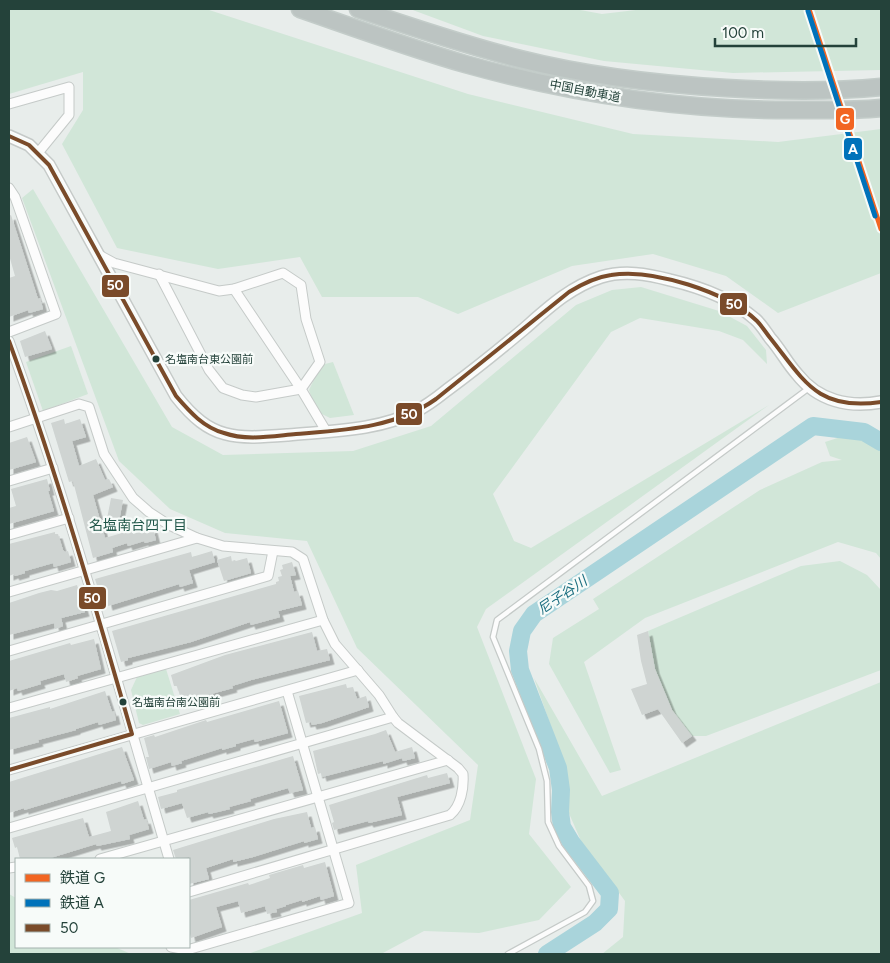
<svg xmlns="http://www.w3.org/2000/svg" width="890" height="963" font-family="Figtree,'Noto Sans JP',sans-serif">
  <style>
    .green { fill: #d1e6d8 }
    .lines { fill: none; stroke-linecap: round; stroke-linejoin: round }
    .river { stroke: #a9d4db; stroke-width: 18 }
    .building { fill: #cfd4d2; filter: url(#shadow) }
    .service-casing { stroke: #c5cac8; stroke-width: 7 }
    .minor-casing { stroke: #c5cac8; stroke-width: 11 }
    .tertiary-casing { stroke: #c5cac8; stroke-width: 14 }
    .motorway-casing { stroke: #c3ccc9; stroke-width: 19 }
    .service { stroke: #fcfcfc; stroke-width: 4.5 }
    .minor { stroke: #fcfcfc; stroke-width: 9 }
    .tertiary { stroke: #fcfcfc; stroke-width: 11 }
    .motorway { stroke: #bcc4c2; stroke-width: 16 }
    .bus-1-casing { stroke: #f7fbf9; stroke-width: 8 }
    .bus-1 { stroke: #7a4b2a; stroke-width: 4 }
    .rail-1-casing { stroke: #f7fbf9; stroke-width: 9 }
    .rail-2-casing { stroke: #f7fbf9; stroke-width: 9 }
    .rail-1 { stroke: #f26522; stroke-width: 5 }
    .rail-2 { stroke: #0072ba; stroke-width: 5 }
    .bus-dot { fill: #24423a; stroke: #f7fbf9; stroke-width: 2 }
    .labels { text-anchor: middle; stroke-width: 4.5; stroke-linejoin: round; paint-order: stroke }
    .bus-label { font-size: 11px; fill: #24423a; stroke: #f7fbf9; text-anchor: start }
    .street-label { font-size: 12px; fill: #24423a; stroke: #f7fbf9 }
    .neighbourhood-label { font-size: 14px; fill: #1f5548; stroke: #f7fbf9 }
    .water-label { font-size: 14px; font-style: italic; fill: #1c6f80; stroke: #f7fbf9 }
    .line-badge { stroke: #f7fbf9; stroke-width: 2 }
    .badge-label { font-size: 14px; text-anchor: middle; font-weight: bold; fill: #fff }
  </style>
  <defs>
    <filter id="shadow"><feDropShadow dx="4.5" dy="4.5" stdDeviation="0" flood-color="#0004"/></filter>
  </defs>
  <rect width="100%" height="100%" fill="#e8edeb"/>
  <g class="green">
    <path d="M9 9H206L468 94 633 134 778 142 881 129V273L778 313 726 276 653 254 572 266 458 314 418 297H322L300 257 218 269 117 248 62 144 83 110V72L9 94Z"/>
    <path d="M410 9H575L602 14 644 9H881V70L733 73 604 61 483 36Z"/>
    <path d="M33 189 172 427 223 455 353 451 431 426 576 305 612 290 641 287 719 311 747 326 766 350 767 364 743 340 719 331 640 318 611 332 493 494 514 541 531 548 769 405 486 609 477 627 536 779 529 834 571 887 539 920 479 933 424 931 381 954H248L362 913 356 865 470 820 478 765 357 648 307 541 225 533 170 509 119 461 22 198Z"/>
    <path d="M71 346 88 394 43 411 26 362Z"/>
    <path d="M333 362 354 415 330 418 320 413 312 399 309 390 321 365Z"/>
    <path d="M850 434H881V559L876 553 838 542 645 618 584 662 621 770 610 773 549 664 553 638 599 609 593 599 760 490 822 462 842 460 830 456 825 442Z"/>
    <path d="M840 561 867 575 881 590V670L706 736H692L672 710 655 669 648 631 801 566Z"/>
    <path d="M166 669 180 714 143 725 139 723 131 690 137 677Z"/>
    <path d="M534 678 602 796 881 682V954H602L623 937 625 901 581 841 568 811 563 761Z"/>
    <path d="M9 894 16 898V947H115L131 954H9Z"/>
  </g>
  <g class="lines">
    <path class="river" d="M547 954 595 923 609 909 610 893 571 842 562 827 560 812 561 790 558 768 520 670 518 651 522 631 534 614 813 426 864 432 881 442"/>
  </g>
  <g class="building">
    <path d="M11 215 38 299 40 298 43 309 29 313 28 310 9 317V278L15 276 9 255V216Z"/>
    <path d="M45 331 52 349 25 357 20 341Z"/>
    <path d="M64 419 65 424 80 419 86 437 72 441 79 466 96 459 105 480 109 479 113 487 93 495 105 538 132 530 133 534 153 528 156 540 145 543 144 541 128 546 127 543 112 548 113 552 93 558 73 481 69 482 51 423Z"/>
    <path d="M27 437 36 462 9 470V443Z"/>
    <path d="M47 479 50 491H48L54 511 9 524V508L16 506 11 489Z"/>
    <path d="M111 498 123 500 119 521 107 519Z"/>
    <path d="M55 532V534H58L63 550 65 552 68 551 71 562 54 567 53 563 25 571V573L15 576 14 574 9 576V544Z"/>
    <path d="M212 551 215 562 189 570 193 583 180 587 179 584 108 606 104 590 99 592 95 579 191 552 192 557Z"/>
    <path d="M231 556 232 562 247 558 251 573 224 581 217 560Z"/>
    <path d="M292 562 296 575 290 576 294 592 298 591 302 605 278 611 280 617 251 625 250 622 191 642 128 658V660L121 662 112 631 276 584V582L279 581 278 577 282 576 280 570 283 569 282 565Z"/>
    <path d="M77 585 85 612 61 618 63 626 55 629 54 623 9 635V603L39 593 51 590 57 591Z"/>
    <path d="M648 631 655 669 672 710 692 736 682 743 658 709 642 715 631 689 647 684 641 661 637 635Z"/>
    <path d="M312 632 317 651 327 649 330 660 251 680 232 686 233 688 182 702 177 686H174L171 675 225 655Z"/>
    <path d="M94 639 101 669 77 676 78 678 66 682 64 674 40 681 41 684 18 691 17 688 9 691V661L70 643 71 645Z"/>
    <path d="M346 684 347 688 353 687 357 699 366 696 369 707 322 723 312 725 311 722 306 723 299 696Z"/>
    <path d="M105 691 112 712 114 711 116 720 99 725 98 722 76 729V730L38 740 39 742 9 750V718L50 707V709Z"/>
    <path d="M279 701 288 733 255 742 254 739 236 744V746L222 750V748L181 761 182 763 172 766 171 762 149 769 146 757H149L144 738 154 735 155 737 206 720 207 722Z"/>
    <path d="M386 730 395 752 412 747 415 758 403 761 402 758 383 764V761L322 777 321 773 318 774 313 751 375 734Z"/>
    <path d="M122 747 134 780 122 784 121 781 24 810V808L9 813V782Z"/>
    <path d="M293 756 303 790 290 793 288 788 250 799 251 801 229 807 230 809 209 814 208 812 187 818 182 803 161 809 158 797 177 792V790Z"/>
    <path d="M447 773 450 783 397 797 402 815 369 823 368 821 334 830 332 823 334 822 329 805 427 775 428 778Z"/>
    <path d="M138 801 144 820 146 819 149 829 129 835 130 839 97 846 96 844 47 859H20L17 847 15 848 12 838 83 818 89 837 111 831 106 812Z"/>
    <path d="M307 812 311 828 315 827 318 839 304 843V841L253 857 233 862V859L206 868 209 879 189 884V857L176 859 173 850 274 819Z"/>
    <path d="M325 862 334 896 321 900 320 896 302 902V900L286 905V906L276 909 277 912 267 914 265 906 241 913 238 901 216 907 222 927 191 938 189 929V900L248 883 249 885 270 878 269 875 303 865 304 868Z"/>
  </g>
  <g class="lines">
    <defs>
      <path id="service" d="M508 954 585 912 593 901 589 886 559 846 548 822 547 781 539 749 493 637 497 620 809 388"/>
      <g id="minor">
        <path d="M9 104 69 87V115L38 153"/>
        <path d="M9 188 15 197 56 314 9 332"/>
        <path d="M101 256 114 263 219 291 234 289 283 273 301 285 306 319 320 362 301 389 326 431"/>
        <path d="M159 274 209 370 223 388 242 395 256 397 301 389 234 289"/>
        <path d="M9 341C71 511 118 686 169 859"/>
        <path d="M9 427 79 404 89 407 104 454 133 498 149 512 169 525 197 538 223 546 292 552 303 559 323 620 335 644 379 695 393 717 398 723 458 768 463 774C464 788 461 806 450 815L189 892"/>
        <path d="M9 481 53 468"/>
        <path d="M9 535 69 518"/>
        <path d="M9 592 197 538"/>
        <path d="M9 651 268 576 273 551"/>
        <path d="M9 708 323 620"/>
        <path d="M9 770 358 670"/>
        <path d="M9 828 393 717"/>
        <path d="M100 859 448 760"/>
        <path d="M9 868 16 867"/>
        <path d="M171 947 187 950 194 948 349 903 287 691"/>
      </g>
      <path id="tertiary" d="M9 136 29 145 49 165 176 396C211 441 235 439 288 435 330 431 378 431 416 411 427 406 437 398 447 390 473 371 499 350 524 329 548 308 570 287 601 277 624 270 647 274 670 280 700 287 731 298 755 319 761 324 765 331 770 338 780 349 787 363 797 374 818 401 849 408 881 402"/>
      <g id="motorway">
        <path d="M300 9C355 28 410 48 465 64 572 94 680 110 790 110 821 110 851 111 881 108"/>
        <path d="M358 9C411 27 465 45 520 59 587 76 657 84 726 88 778 91 830 92 881 87"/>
      </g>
    </defs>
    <use href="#service" class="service-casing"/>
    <use href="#minor" class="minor-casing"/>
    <use href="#tertiary" class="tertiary-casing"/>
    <use href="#motorway" class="motorway-casing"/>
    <use href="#service" class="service"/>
    <use href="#minor" class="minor"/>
    <use href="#tertiary" class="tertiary"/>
    <use href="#motorway" class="motorway"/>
    <defs>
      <g id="bus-1">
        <path d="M9 136 29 145 49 165 176 396C190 412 203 427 224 433 246 441 273 436 296 434 345 430 395 428 436 399L569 292C582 284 596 277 611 275 652 268 727 292 757 321 762 326 766 333 771 339 805 382 818 411 881 402"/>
        <path d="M9 341C56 470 94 602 132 734L9 770"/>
      </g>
    </defs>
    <use href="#bus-1" class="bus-1-casing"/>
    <use href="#bus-1" class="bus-1"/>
    <defs>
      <path id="rail-1" d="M809 9 881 229"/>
      <path id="rail-2" d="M808 11 875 216"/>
    </defs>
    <use href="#rail-1" class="rail-1-casing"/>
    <use href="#rail-2" class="rail-2-casing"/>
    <use href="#rail-1" class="rail-1"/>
    <use href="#rail-2" class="rail-2"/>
  </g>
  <g class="bus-dot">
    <circle cx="156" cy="359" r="4.5"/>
    <circle cx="123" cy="702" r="4.5"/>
  </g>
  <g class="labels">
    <g class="bus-label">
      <text x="165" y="363">名塩南台東公園前</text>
      <text x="132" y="706">名塩南台南公園前</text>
    </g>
    <g class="street-label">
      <text transform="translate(585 91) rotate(11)" y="4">中国自動車道</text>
    </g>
    <g class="neighbourhood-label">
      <text x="138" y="530">名塩南台四丁目</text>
    </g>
    <g class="water-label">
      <text transform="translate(562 595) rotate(-34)" y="5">尼子谷川</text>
    </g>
  </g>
  <g class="line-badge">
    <rect x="835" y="107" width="20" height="24" rx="5" fill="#f26522"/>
    <rect x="843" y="137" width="20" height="24" rx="5" fill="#0072ba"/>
    <rect x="101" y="274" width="29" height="24" rx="5" fill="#7a4b2a"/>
    <rect x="719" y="292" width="29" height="24" rx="5" fill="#7a4b2a"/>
    <rect x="395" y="402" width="28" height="24" rx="5" fill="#7a4b2a"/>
    <rect x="78" y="586" width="29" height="24" rx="5" fill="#7a4b2a"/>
  </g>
  <g class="badge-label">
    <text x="845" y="124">G</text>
    <text x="853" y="154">A</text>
    <text x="115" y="290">50</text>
    <text x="734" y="309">50</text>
    <text x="409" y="419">50</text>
    <text x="92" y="603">50</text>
  </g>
  <rect width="890" height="963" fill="none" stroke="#24423a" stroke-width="20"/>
  <rect x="15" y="858" width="175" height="90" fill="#f7fbf9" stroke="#a3b1ad"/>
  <rect x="25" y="874" width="25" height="8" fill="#f26522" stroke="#a3b1ad"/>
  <text x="60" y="883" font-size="15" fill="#24423a">鉄道 G</text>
  <rect x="25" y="899" width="25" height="8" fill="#0072ba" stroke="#a3b1ad"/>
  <text x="60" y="908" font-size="15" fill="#24423a">鉄道 A</text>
  <rect x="25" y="924" width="25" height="8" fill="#7a4b2a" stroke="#a3b1ad"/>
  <text x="60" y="933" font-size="15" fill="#24423a">50</text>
  <path d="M715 38v8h141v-8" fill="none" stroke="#24423a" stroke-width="2.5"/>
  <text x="722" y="38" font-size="15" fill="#24423a" stroke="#f7fbf9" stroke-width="4" paint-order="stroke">100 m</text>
</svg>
